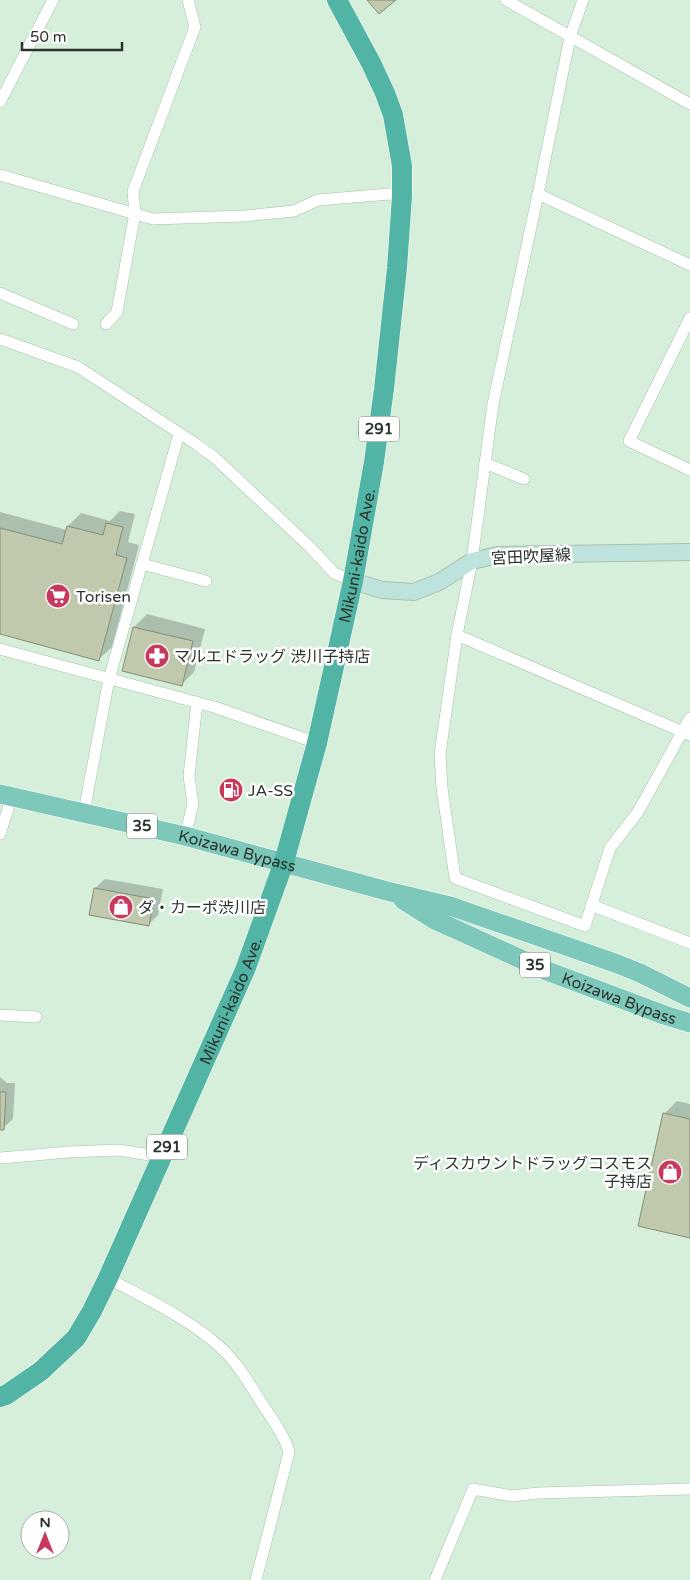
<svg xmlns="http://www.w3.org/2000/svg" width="690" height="1580" font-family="'Varela Round','Noto Sans JP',sans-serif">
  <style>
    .shadow { fill: #0003 }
    .building { fill: #c0c9ae; stroke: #858e74 }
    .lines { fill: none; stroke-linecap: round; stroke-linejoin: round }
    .minor-casing { stroke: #a8c0ac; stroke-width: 12 }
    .secondary-casing { stroke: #a8c0ac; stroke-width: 18 }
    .primary-casing { stroke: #fff; stroke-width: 20 }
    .trunk-casing { stroke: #fff; stroke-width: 21 }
    .minor { stroke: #fff; stroke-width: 11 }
    .secondary { stroke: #bee3dd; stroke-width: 16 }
    .primary { stroke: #7dc7bb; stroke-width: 19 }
    .trunk { stroke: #52b4a4; stroke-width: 20 }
    .labels { text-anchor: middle; stroke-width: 5; stroke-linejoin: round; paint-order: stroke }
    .shield { fill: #fff; stroke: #6a716b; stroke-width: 1 }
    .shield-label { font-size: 15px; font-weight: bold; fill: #2a342c }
    .street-label { font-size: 16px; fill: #2a342c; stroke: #fff }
    .poi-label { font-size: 16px; fill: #2a342c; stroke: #fff; text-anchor: start }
  </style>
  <rect width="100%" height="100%" fill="#d6efda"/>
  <g class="shadow">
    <path d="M120 511 135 514 128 542 139 545 112 647 99 659 0 633V512L67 530 68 526 81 513 110 521Z"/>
    <path d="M147 614 205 629 194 672 182 684 134 627Z"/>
    <path d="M105 879 163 889 158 915 148 925 95 888Z"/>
    <path d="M0 1077 7 1083H15L13 1119 3 1128 0 1129Z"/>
    <path d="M677 1101 690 1104V1236L664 1114Z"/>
  </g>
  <g class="building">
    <path d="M367 0H396L379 14Z"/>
    <path d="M106 523 123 527 116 555 127 558 99 661 0 634V528L62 544 67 526 103 535Z"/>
    <path d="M133 627 193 641 182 686 122 671Z"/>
    <path d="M94 888 154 899 149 926 89 915Z"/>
    <path d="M0 1092H6L4 1130H0Z"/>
    <path d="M663 1113 690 1119V1238L638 1226Z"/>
  </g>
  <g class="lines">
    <defs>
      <g id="minor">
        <path d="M506 0 690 104"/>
        <path d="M583 0 570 37 538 194 493 404 472 561 457 635 440 754 442 788 455 878 585 926 610 848 638 812 690 718"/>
        <path d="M0 102 53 0"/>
        <path d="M0 175 153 219 245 216 294 211 318 200 389 194 402 196"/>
        <path d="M538 194 690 265"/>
        <path d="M0 293 73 324"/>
        <path d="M690 318 629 441 690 470"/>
        <path d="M106 324 117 312 135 213 133 191 195 27 188 0"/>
        <path d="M0 339 78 367 196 444 214 457 310 547 334 573 353 581"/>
        <path d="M485 463 524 479"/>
        <path d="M142 564 206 581"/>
        <path d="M457 635 690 735"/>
        <path d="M0 649 214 707 317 743"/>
        <path d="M84 812 109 679 179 434"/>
        <path d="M0 834 12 796"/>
        <path d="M185 836 193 804 189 776 197 702"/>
        <path d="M591 905 690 943"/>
        <path d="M0 1015 36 1017"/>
        <path d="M0 1158 69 1152 118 1150 163 1157"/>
        <path d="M108 1278C146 1299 188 1318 220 1347 237 1362 249 1383 261 1402 272 1419 284 1434 289 1452L256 1580"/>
        <path d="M435 1580 473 1489 512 1496 538 1493 690 1489"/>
      </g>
      <path id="secondary" d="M353 581 382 590 414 592 439 582 472 561 498 555 690 552"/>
      <g id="primary">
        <path id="s1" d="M0 794 185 836 387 891 450 906 615 963 640 973 690 998"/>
        <path id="s2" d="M403 900 433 919 547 971 664 1015 690 1023"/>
      </g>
      <g id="trunk">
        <path id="s3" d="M0 1397 6 1395 41 1371 76 1338 92 1311 108 1278 245 970 284 862 317 743 353 581 374 462 384 389 397 268 402 196V166L393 115 385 93 371 63 337 0"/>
      </g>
    </defs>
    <use href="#minor" class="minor-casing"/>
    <use href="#secondary" class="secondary-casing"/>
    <use href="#primary" class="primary-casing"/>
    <use href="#trunk" class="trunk-casing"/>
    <use href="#minor" class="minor"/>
    <use href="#secondary" class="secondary"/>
    <use href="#primary" class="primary"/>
    <use href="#trunk" class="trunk"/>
  </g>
  <defs>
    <symbol id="supermarket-disc" viewBox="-11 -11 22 22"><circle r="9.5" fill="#c8395e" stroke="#fff"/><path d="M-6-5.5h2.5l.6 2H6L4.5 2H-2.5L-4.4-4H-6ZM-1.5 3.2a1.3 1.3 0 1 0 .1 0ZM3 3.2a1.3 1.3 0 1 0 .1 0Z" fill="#fff"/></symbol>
    <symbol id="pharmacy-disc" viewBox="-11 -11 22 22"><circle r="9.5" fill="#c8395e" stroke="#fff"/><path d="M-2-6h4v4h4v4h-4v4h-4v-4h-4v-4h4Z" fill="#fff"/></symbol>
    <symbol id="fuel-disc" viewBox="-11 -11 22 22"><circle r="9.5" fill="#c8395e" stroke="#fff"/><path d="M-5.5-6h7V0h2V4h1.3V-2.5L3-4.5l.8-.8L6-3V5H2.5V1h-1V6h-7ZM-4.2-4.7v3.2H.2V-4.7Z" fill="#fff"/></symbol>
    <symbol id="shop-disc" viewBox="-11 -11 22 22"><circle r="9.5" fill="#c8395e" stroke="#fff"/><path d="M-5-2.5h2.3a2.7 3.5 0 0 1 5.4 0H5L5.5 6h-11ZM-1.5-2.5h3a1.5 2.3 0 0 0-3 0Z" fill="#fff"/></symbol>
  </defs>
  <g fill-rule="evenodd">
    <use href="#supermarket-disc" x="44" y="582" width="28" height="28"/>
    <use href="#pharmacy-disc" x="143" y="642" width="28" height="28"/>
    <use href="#fuel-disc" x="217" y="776" width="28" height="28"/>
    <use href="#shop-disc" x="107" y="893" width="28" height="28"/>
    <use href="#shop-disc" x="656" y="1158" width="28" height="28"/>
  </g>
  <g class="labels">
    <g class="shield">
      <rect x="359" y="416.5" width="40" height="25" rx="4"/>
      <rect x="127" y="813.5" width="30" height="25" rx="4"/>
      <rect x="520" y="952.5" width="30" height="25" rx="4"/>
      <rect x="147" y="1134.5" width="40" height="25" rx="4"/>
    </g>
    <g class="shield-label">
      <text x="379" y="434">291</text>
      <text x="142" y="831">35</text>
      <text x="535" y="970">35</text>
      <text x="167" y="1152">291</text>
    </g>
    <g class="street-label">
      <text dy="6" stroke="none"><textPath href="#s3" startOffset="932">Mikuni-kaido Ave.</textPath></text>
      <text transform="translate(531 556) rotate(-3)" y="6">宮田吹屋線</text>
      <text dy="6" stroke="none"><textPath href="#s1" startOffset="244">Koizawa Bypass</textPath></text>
      <text dy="6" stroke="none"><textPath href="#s2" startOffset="238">Koizawa Bypass</textPath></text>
      <text dy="6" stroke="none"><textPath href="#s3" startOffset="468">Mikuni-kaido Ave.</textPath></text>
    </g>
    <g class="poi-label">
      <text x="76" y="602">Torisen</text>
      <text x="174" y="662">マルエドラッグ 渋川子持店</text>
      <text x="248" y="796">JA-SS</text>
      <text x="138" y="913">ダ・カーポ渋川店</text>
      <text x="652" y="1169" text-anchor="end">ディスカウントドラッグコスモス<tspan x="652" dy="18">子持店</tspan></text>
    </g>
  </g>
  <g transform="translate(45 1535)"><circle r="24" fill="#ffffff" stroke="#aaaeab"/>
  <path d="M0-4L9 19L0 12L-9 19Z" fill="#c8395e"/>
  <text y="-8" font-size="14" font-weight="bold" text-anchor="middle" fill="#2a342c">N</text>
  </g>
  <path d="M22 42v8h100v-8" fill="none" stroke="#2a342c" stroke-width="2.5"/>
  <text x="30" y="42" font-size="15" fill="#2a342c" stroke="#ffffff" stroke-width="4" paint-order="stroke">50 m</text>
</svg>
